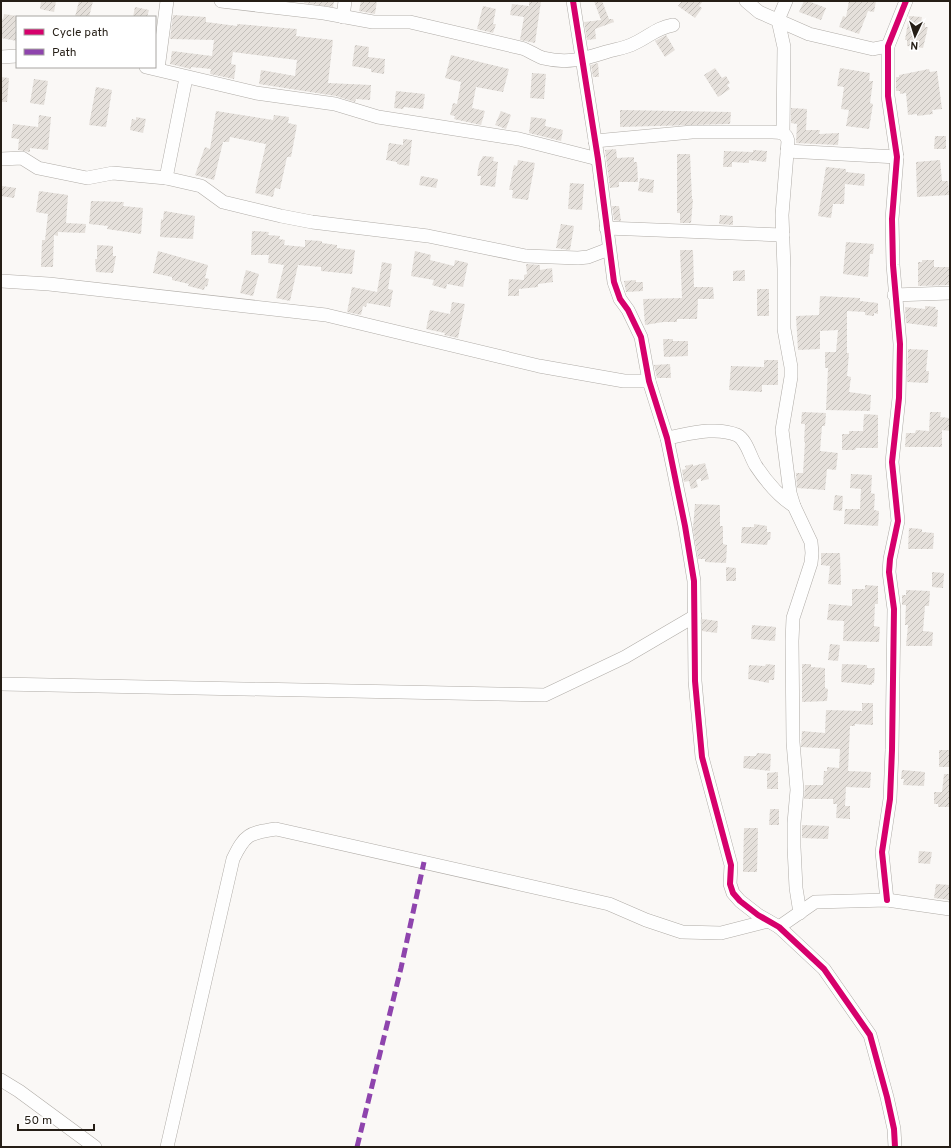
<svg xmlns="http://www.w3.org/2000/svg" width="951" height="1148" font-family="Overpass,sans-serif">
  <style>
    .building { fill: url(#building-hatch) }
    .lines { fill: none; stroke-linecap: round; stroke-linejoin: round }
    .minor-casing { stroke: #b0aca7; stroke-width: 14 }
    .minor { stroke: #fefefe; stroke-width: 13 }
    .quiet { stroke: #8e44ad; stroke-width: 5; stroke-dasharray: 10 5; stroke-linecap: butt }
    .cycleway-casing { stroke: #fff; stroke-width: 8 }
    .cycleway { stroke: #d6006c; stroke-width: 6 }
  </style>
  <defs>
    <pattern id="building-hatch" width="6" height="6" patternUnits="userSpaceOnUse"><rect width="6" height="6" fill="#e5e0db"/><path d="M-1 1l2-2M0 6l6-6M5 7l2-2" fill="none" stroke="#c4c0bb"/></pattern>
  </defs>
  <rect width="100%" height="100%" fill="#faf8f6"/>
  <g class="building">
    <path d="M41 1H56L54 12 40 9Z"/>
    <path d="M79 1H93L89 17H75Z"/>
    <path d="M305 1H334L333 7 304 3Z"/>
    <path d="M361 1H377L375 14 359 11Z"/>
    <path d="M529 1H541L535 43 520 40 524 17 510 15 512 4 529 6Z"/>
    <path d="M594 1H602L609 19H613L614 22 595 29 596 39 587 40 584 22 601 20Z"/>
    <path d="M682 1H703L699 6 702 8 695 18 678 6Z"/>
    <path d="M804 1H808L826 8 821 20 799 12Z"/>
    <path d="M849 1H876L874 12 868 11 859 34 839 27 843 16 846 17Z"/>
    <path d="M483 6 496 9 493 24H496L493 33 477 29Z"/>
    <path d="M135 7 149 10 147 17H133Z"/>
    <path d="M4 14 17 16 15 30 17 31V41L1 38V18L3 19Z"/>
    <path d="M173 15 206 17V22L237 26V24L297 29 296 36 333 40 328 83 371 85 370 100 356 99 355 102 336 96 259 84 261 70 295 76 297 60 233 52 231 64 236 65 234 79 210 74 211 69 191 67V69L170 64 172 51 212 56 214 40 170 39Z"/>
    <path d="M909 16 922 17 921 22 925 23V27H928L923 48 907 46V40H905Z"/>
    <path d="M666 35 675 50 665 57 655 41Z"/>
    <path d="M355 45 369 47 368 57 385 59 384 74 371 72V69L352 66Z"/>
    <path d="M451 55 509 69 503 92 476 87 472 108 485 111 481 125 454 119 455 116 450 115 453 103 457 104 461 82 445 78Z"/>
    <path d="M598 63 599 77H593L591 65Z"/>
    <path d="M715 68 722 78 726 76 730 83 727 85 730 89 718 97 704 75Z"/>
    <path d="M840 68 870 73 869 81H873L870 103 873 104 869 129 846 126 849 110 841 109 844 87 837 86Z"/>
    <path d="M929 69 930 72 937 71 942 109 932 110 933 114 917 116V114L908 115 906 93 900 94V91H896V77H899V75Z"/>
    <path d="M532 73 546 74 544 99 530 98Z"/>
    <path d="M1 77 9 78 7 102H1Z"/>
    <path d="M34 79 48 81 44 105 30 103Z"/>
    <path d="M96 87 112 90 106 127 89 125Z"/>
    <path d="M396 91 425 94 423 109 404 107 403 109 394 108Z"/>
    <path d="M791 108 807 109 806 130H820L819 134 839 133 838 145 796 143 797 124 791 123Z"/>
    <path d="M620 110 731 112 730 124 620 127Z"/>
    <path d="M216 111 273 120 274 115 289 117 288 123 297 125 291 157H287L280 189 275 188 273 197 255 193 266 144 230 137 229 142H223L214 180 195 175 205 147 210 149Z"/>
    <path d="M501 111 511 115 506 129 495 125Z"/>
    <path d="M39 115 51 117 48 150 30 148V152L18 150 19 139 11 138 13 124 38 127Z"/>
    <path d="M136 117 146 119 143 133 130 130 132 119 136 120Z"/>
    <path d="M531 117 546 119 545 126 563 130 561 141 529 133Z"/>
    <path d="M935 136H946V149H934Z"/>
    <path d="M403 139 412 140 409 166 397 164V162L386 160 389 143 403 145Z"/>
    <path d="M616 149 617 158 634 157V162H637L638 182H619V187L610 188 605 150Z"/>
    <path d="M753 150 767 151 766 162 749 160V163L732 162V167H723L724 151 753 152Z"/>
    <path d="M677 154H690L692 199H693L691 223H680V213H677Z"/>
    <path d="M483 156 494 157 493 161 498 162 495 187 480 185 481 176H477L479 164Z"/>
    <path d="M518 160 535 163 528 200 512 198 513 190H509L514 165 517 166Z"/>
    <path d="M940 160 942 181H948L949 195 917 197 916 162Z"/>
    <path d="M826 167 846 169V172L865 174 864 186 845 184 844 204H833L831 218 818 216Z"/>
    <path d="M421 176 438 179 436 188 419 185Z"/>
    <path d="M640 178 654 180 653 193 638 191Z"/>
    <path d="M570 183 584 184 582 210 568 209Z"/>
    <path d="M2 186 16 188 14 198 1 196Z"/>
    <path d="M39 191 68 195 66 223 86 224 85 233 58 232V236L54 235 53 267H41L42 240H45L48 214 36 212Z"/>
    <path d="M91 201 124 202 123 206 143 208 141 234 107 229 108 226 89 224Z"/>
    <path d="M612 206H619L621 221 614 220Z"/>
    <path d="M164 211 195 216 193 239 160 237 161 219 163 220Z"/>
    <path d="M720 215 733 216V225L719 224Z"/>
    <path d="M561 224 574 226 570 250 556 248Z"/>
    <path d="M252 231 269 232 268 235 280 236 279 239 285 240 284 245 305 247V240L322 241V243L337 245V248L355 250 352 274 321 271V267L298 265 290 301 276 298 284 265 268 263 269 255H251Z"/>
    <path d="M846 242 874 244 873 254H870L868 277 843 274Z"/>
    <path d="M97 245 113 246V256H116L113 273 96 272 95 259H97Z"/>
    <path d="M680 250H693L694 287H713L714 299H698L697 319H677V322H663L645 325 643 299 682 298Z"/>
    <path d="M158 251 208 265 205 278 209 279 207 287 205 286 204 290 188 286 189 284 172 280V277L153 273Z"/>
    <path d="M415 251 431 255 430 260 454 266 455 260 468 263 463 287 447 284 446 289 432 285 434 280 411 276Z"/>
    <path d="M922 260H934V267H950V285L918 286V262H922Z"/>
    <path d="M382 262 392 264 388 289 393 290 390 307 367 303 366 307 363 306 361 315 347 312 352 287 377 292Z"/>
    <path d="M526 264 540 265V270L552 268 553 282 538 284V287L519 289V296H508L509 279 524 280V275L527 274Z"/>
    <path d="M246 270 259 274 253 296 240 293Z"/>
    <path d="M745 270V281H733V271Z"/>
    <path d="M636 280V282H643V291L626 292 624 281Z"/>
    <rect x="757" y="289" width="12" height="27"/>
    <path d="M820 296 860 298V301L878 303V314L874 313V316L865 315V312L847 311V353H849L847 376 851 377 849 392 871 395 870 411 826 410 828 368H825V352H836L838 330 820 331V349L798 350 796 316 819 315Z"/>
    <path d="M452 302 465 304 458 338 444 335 445 333 426 329 430 310 450 314Z"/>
    <path d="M925 306 936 307 935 309 938 310 937 327 906 323 905 307 925 309Z"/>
    <path d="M663 339H673V341H688V356L664 357Z"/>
    <path d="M908 349 928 350 926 371H929L928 383 907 382Z"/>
    <path d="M764 360H778V385H762V392L729 390 731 366 764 367Z"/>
    <path d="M670 364 671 378H657L654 365Z"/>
    <path d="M802 412 826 413 825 426H822L820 451 838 453 836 470 827 469 825 490 797 488 796 473H803L805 442H804L805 424H801Z"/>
    <path d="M930 412H941L940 417 950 418V431L942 430V447H905L906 433H915L916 430 929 431Z"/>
    <path d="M864 414 878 415V448H856L855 450H842V434H849V431H863Z"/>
    <path d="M705 463 709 479 701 481V478L696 480 698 487 691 489 689 481 684 482 682 470 686 469 685 466 693 464V466Z"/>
    <path d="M851 474 872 475 871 493 875 494 874 510 879 511 878 526 844 524 845 509H860L861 489 850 488Z"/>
    <path d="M835 495 843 496 842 511 833 510Z"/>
    <path d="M695 504 720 505V526H723V544L727 545 726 563 705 562V559H698L693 528Z"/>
    <path d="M754 524 767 526V532H771L770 540H768L767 545 741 543 742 527H754Z"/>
    <path d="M909 528 922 529V532L934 533 933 549H908Z"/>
    <path d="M821 553H840L841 585 828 584 830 566 821 565Z"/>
    <path d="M726 567 736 568V581H726Z"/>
    <path d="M932 572 944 573 943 588 932 587Z"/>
    <path d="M865 585 878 586V604H875L874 626 880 627 879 642 843 641 844 621 827 620 829 604 852 606V589H865Z"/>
    <path d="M906 590 930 591 929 606H925L923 631 933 632 932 646H906L908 625H905L906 605H902V595H906Z"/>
    <path d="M702 619 718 621 717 633 702 631Z"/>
    <path d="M752 625 776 627 775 641 751 639Z"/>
    <path d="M830 644 840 645 838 661 828 660Z"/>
    <path d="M766 664 775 665 774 680H769V683L748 679 749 665 765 666Z"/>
    <path d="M802 664H811V667L825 668V688L828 689 827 701 802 702Z"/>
    <path d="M842 664 867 665V668H875L874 683H872V685L841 682Z"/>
    <path d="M862 703H873V725L855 724V726H850L848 771 871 772 870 788 846 787 845 806H850V819L836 818 837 804H833V799H804L805 785H823L824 771H827V767L839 768 840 749 801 747 802 731 825 733 826 710 862 711Z"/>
    <path d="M939 750H950L949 767H939Z"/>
    <path d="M757 753 771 754 770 771 743 768 744 756H756Z"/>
    <path d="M902 770 925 772 924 786 903 785 904 779H901Z"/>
    <path d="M778 772V789H767V773Z"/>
    <path d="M944 774H950V807H938V804H934V792H942Z"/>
    <path d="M770 809H779V825H769Z"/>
    <path d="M802 825 829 826 828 839 802 838Z"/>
    <path d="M744 828H758L757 872H743Z"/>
    <path d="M919 851 932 852 930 864 918 863Z"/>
    <path d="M936 884 950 885V900L934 898Z"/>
  </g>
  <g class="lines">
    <defs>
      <g id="minor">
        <path d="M221 1 324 13 373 22H410L521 48C529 50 536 56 543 58 567 64 584 59 606 52 616 49 626 48 635 43 650 36 656 28 673 25"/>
        <path d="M573 1 598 159 614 282 620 299 628 310 641 337 649 381 667 438 685 526 694 581 695 681 702 757 731 865 730 884 733 893 740 901 758 915 779 927 824 969 870 1035 887 1097 894 1129 895 1147"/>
        <path d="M746 1 759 12 809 34 873 49 888 46"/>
        <path d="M343 17 345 1"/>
        <path d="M1 57 17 56"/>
        <path d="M146 67 256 93 335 104 378 117 519 139 598 159"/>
        <path d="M158 69 167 1"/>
        <path d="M783 133 784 47 778 20 786 1"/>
        <path d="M595 141 692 132H772C780 132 786 132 788 141L782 215 784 269V329L791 367V377L782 430 790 493 794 506 811 542 812 553 811 563 793 618 792 641 793 742 797 790 794 823V847L796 888 800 913"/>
        <path d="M787 151 897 157"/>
        <path d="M1 159 22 158 38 168 87 178 113 173 166 178 201 186 223 202 281 216 312 222 428 236 526 256 578 258 588 257 609 249"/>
        <path d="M166 178 186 78"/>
        <path d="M606 228 783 235"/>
        <path d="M1 281 49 284 326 315 539 366 624 381H649"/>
        <path d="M894 295 950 293"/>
        <path d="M667 438C689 434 716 426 737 435 747 440 750 457 756 466 766 481 778 496 794 506"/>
        <path d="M1 684 545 695 625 657 695 616"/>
        <path d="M887 900 882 852 890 799 892 750 894 609 889 572 890 559 898 521 892 462 899 398 900 344 893 265 892 219 897 157 888 96V46L906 1"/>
        <path d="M779 927 815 902 887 900 950 909"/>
        <path d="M1 1080 19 1091 95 1147"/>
        <path d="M167 1147 233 859C245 834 249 833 276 829L609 904 646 920 682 932 721 933 768 921"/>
      </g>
    </defs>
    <use href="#minor" class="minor-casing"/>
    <use href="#minor" class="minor"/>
    <path class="quiet" d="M357 1147 401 968 424 862"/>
    <defs>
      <g id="cycleway">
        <path d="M573 1 598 159 614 282 620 299 628 310 641 337 649 381 667 438 685 526 694 581 695 681 702 757 731 865 730 884 733 893 740 901 758 915 779 927 824 969 870 1035 887 1097 894 1129 895 1147"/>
        <path d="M887 900 882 852 890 799 892 750 894 609 889 572 890 559 898 521 892 462 899 398 900 344 893 265 892 219 897 157 888 96V46L906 1"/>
      </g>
    </defs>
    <use href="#cycleway" class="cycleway-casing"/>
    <use href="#cycleway" class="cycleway"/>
  </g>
  <rect width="951" height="1148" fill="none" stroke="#251e16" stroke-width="4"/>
  <rect x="16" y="16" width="140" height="52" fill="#ffffff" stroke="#a8a5a2"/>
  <rect x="24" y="29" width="20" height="6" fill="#d6006c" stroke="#a8a5a2"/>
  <text x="52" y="36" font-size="12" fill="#251e16">Cycle path</text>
  <rect x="24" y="49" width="20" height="6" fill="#8e44ad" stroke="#a8a5a2"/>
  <text x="52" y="56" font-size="12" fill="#251e16">Path</text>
  <g transform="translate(915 36) rotate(184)" stroke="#ffffff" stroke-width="3" paint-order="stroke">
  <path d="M0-3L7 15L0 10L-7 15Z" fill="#251e16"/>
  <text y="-6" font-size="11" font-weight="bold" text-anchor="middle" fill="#251e16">N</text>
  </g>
  <path d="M18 1124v6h76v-6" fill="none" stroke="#251e16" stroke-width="2"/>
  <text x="24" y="1124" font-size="12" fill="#251e16" stroke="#ffffff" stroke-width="3" paint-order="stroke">50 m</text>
</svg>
